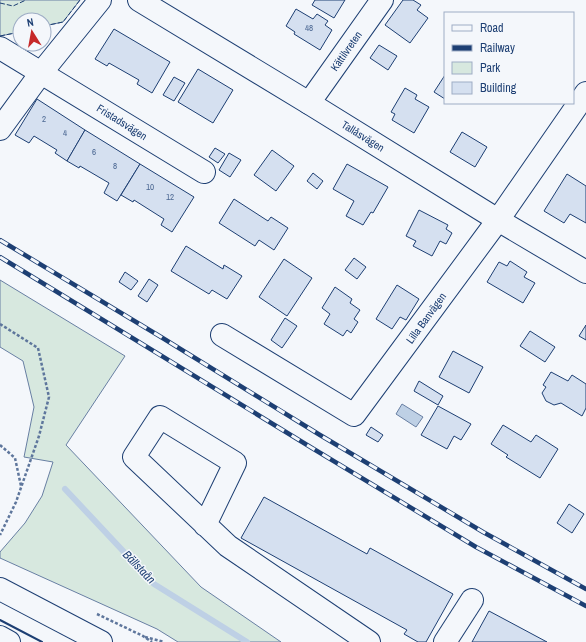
<svg xmlns="http://www.w3.org/2000/svg" width="586" height="642" font-family="'Archivo Narrow',sans-serif">
  <style>
    .green { fill: #d7e8df; stroke: #687fa3 }
    .water { fill: #bed0e5; stroke: #687fa3 }
    .lines { fill: none; stroke-linecap: round; stroke-linejoin: round }
    .stream { stroke: #bed0e5; stroke-width: 6 }
    .building { fill: #d5e0f0; stroke: #1d3f73 }
    .minor-casing { stroke: #1d3f73; stroke-width: 24 }
    .path { stroke: #5e769c; stroke-width: 2.5; stroke-dasharray: 3 2; stroke-linecap: butt }
    .minor { stroke: #f4f7fb; stroke-width: 22 }
    .rail-casing { stroke: #1d3f73; stroke-width: 4.5 }
    .rail { stroke: #f4f7fb; stroke-width: 3; stroke-dasharray: 9; stroke-linecap: butt }
    .fence { stroke: #1d3f73; stroke-width: 1; stroke-dasharray: 5 2; stroke-linecap: butt }
    .wall { stroke: #1d3f73; stroke-width: 2 }
    .labels { text-anchor: middle; stroke-width: 3; stroke-linejoin: round; paint-order: stroke }
    .number-label { font-size: 9px; fill: #4b6792 }
    .street-label { font-size: 11px; fill: #1d3f73; stroke: #f4f7fb }
    .water-label { font-size: 12px; font-style: italic; fill: #1d3f73; stroke: #f4f7fb }
  </style>
  <rect width="100%" height="100%" fill="#f4f7fb"/>
  <g class="green">
    <path d="M0 0H80L63 22 44 26V20H20V32L0 36Z"/>
    <path d="M0 280 125 356 66 445 201 587 281 642H178L157 629 0 558V552L25 523 42 496 53 462 24 457 34 407 23 361 0 347Z"/>
  </g>
  <path class="water" d="M402 404 423 417 416 427 396 414Z"/>
  <g class="lines">
    <path class="stream" d="M65 489 154 584 247 642"/>
  </g>
  <g class="building">
    <path d="M315 0H345L334 18 312 5Z"/>
    <path d="M403 0H413L421 5 417 10 428 18 410 43 385 25Z"/>
    <path d="M296 9 313 19 317 14 328 21 325 25 332 30 320 50 294 34 295 32 286 26Z"/>
    <path d="M114 29 170 62 152 93 137 84 139 80 109 63 107 66 95 59Z"/>
    <path d="M379 45 397 56 388 70 370 58Z"/>
    <path d="M198 69 233 90 213 123 178 102Z"/>
    <path d="M445 75V99L434 92Z"/>
    <path d="M174 77 185 83 174 101 163 95Z"/>
    <path d="M405 88 417 95 415 99 429 107 414 133 392 120 395 114 391 112Z"/>
    <path d="M37 99 85 130 67 161 55 153 57 150 34 136 29 143 15 135Z"/>
    <path d="M85 130 140 164 117 201 104 193 109 183 80 166 79 168 67 161Z"/>
    <path d="M462 132 487 147 475 167 450 152Z"/>
    <path d="M215 148 225 154 218 163 209 157Z"/>
    <path d="M272 150 294 166 276 191 254 175Z"/>
    <path d="M229 153 241 160 230 177 219 170Z"/>
    <path d="M140 164 194 197 172 232 161 225 164 219 134 200 133 202 121 195Z"/>
    <path d="M347 164 388 187 373 213 371 212 363 225 346 216 354 201 333 189Z"/>
    <path d="M313 173 323 181 317 189 307 181Z"/>
    <path d="M567 174 586 186V223L570 214 564 223 544 211Z"/>
    <path d="M234 199 268 221 271 217 288 228 274 250 259 240 255 246 219 223Z"/>
    <path d="M419 210 448 225 446 229 452 233 446 244 440 241 432 256 413 246 416 241 406 236Z"/>
    <path d="M186 246 223 269 224 265 242 276 227 299 212 290 209 294 171 271Z"/>
    <path d="M354 258 366 267 357 279 345 270Z"/>
    <path d="M284 259 312 278 287 316 259 297Z"/>
    <path d="M510 261 527 272 524 277 535 283 523 303 487 282 499 262 507 266Z"/>
    <path d="M125 272 138 281 131 290 119 282Z"/>
    <path d="M149 279 158 285 147 302 138 296Z"/>
    <path d="M397 285 419 299 406 320 400 317 392 329 376 319Z"/>
    <path d="M335 287 352 299 350 303 360 310 354 319 358 322 351 333 347 330 343 336 324 324 330 314 322 308Z"/>
    <path d="M285 318 297 326 282 348 271 340Z"/>
    <path d="M586 325V340L579 336Z"/>
    <path d="M530 331 555 347 545 362 520 346Z"/>
    <path d="M453 351 483 367 469 393 439 377Z"/>
    <path d="M551 372 568 381 572 375 586 384V408L582 416 561 403 554 405 546 401 542 393 546 387 543 385Z"/>
    <path d="M419 381 443 396 438 405 414 391Z"/>
    <path d="M438 406 471 424 461 440 454 436 447 449 421 435Z"/>
    <path d="M503 425 531 442 536 435 558 449 540 478 506 457 508 455 491 444Z"/>
    <path d="M371 427 383 435 378 442 366 435Z"/>
    <path d="M264 497 367 554 370 548 453 594 426 642H418L404 634 407 630 241 538Z"/>
    <path d="M569 504 584 514 572 533 557 523Z"/>
    <path d="M489 611 547 642H472Z"/>
  </g>
  <g class="lines">
    <defs>
      <g id="minor">
        <path d="M139 0 309 103 498 220 586 272"/>
        <path d="M0 48 204 172"/>
        <path d="M309 103 382 0"/>
        <path d="M0 129 41 73 100 0"/>
        <path d="M222 335 354 415 498 220 586 93"/>
        <path d="M205 525 235 463 160 417 134 457 228 546 369 642"/>
        <path d="M0 589 101 642"/>
        <path d="M0 637 9 642"/>
        <path d="M445 642 472 600"/>
      </g>
    </defs>
    <use href="#minor" class="minor-casing"/>
    <g class="path">
      <path d="M0 324 38 348 49 397 39 436 16 502 0 535"/>
      <path d="M0 445 15 458 21 486"/>
      <path d="M97 614 143 636 152 642"/>
      <path d="M145 637 164 642"/>
    </g>
    <use href="#minor" class="minor"/>
    <defs>
      <g id="rail">
        <path d="M0 240 161 337 320 435 483 532 586 589"/>
        <path d="M0 257 312 448 476 547 586 606"/>
      </g>
    </defs>
    <use href="#rail" class="rail-casing"/>
    <use href="#rail" class="rail"/>
    <g class="fence">
      <path d="M0 3 13 6 26 0"/>
      <path d="M44 26 63 22 80 0"/>
      <path d="M0 36 20 32"/>
    </g>
    <path class="wall" d="M0 620 42 642"/>
  </g>
  <g class="labels">
    <g class="number-label">
      <text x="309" y="31">48</text>
      <text x="44" y="122">2</text>
      <text x="65" y="136">4</text>
      <text x="94" y="155">6</text>
      <text x="115" y="169">8</text>
      <text x="150" y="190">10</text>
      <text x="170" y="200">12</text>
    </g>
    <g class="street-label">
      <text transform="translate(346 51) rotate(-55)" y="4">Kättilvreten</text>
      <text transform="translate(122 122) rotate(32)" y="4">Fristadsvägen</text>
      <text transform="translate(363 136) rotate(32)" y="4">Tallåsvägen</text>
      <text transform="translate(426 318) rotate(-54)" y="4">Lilla Banvägen</text>
    </g>
    <g class="water-label">
      <text transform="translate(139 567) rotate(46)" y="4">Bällstaån</text>
    </g>
  </g>
  <rect x="444" y="12" width="130" height="92" fill="#f4f7fb" stroke="#9eadc5"/>
  <rect x="452" y="25" width="20" height="6" fill="#f4f7fb" stroke="#9eadc5"/>
  <text x="480" y="32" font-size="12" fill="#1d3f73">Road</text>
  <rect x="452" y="45" width="20" height="6" fill="#1d3f73" stroke="#9eadc5"/>
  <text x="480" y="52" font-size="12" fill="#1d3f73">Railway</text>
  <rect x="452" y="62" width="20" height="12" fill="#d7e8df" stroke="#9eadc5"/>
  <text x="480" y="72" font-size="12" fill="#1d3f73">Park</text>
  <rect x="452" y="82" width="20" height="12" fill="#d5e0f0" stroke="#9eadc5"/>
  <text x="480" y="92" font-size="12" fill="#1d3f73">Building</text>
  <g transform="translate(32 32) rotate(349)"><circle r="19" fill="#f4f7fb" stroke="#9eadc5"/>
  <path d="M0-3L7 15L0 10L-7 15Z" fill="#c62828"/>
  <text y="-6" font-size="11" font-weight="bold" text-anchor="middle" fill="#1d3f73">N</text>
  </g>
</svg>
